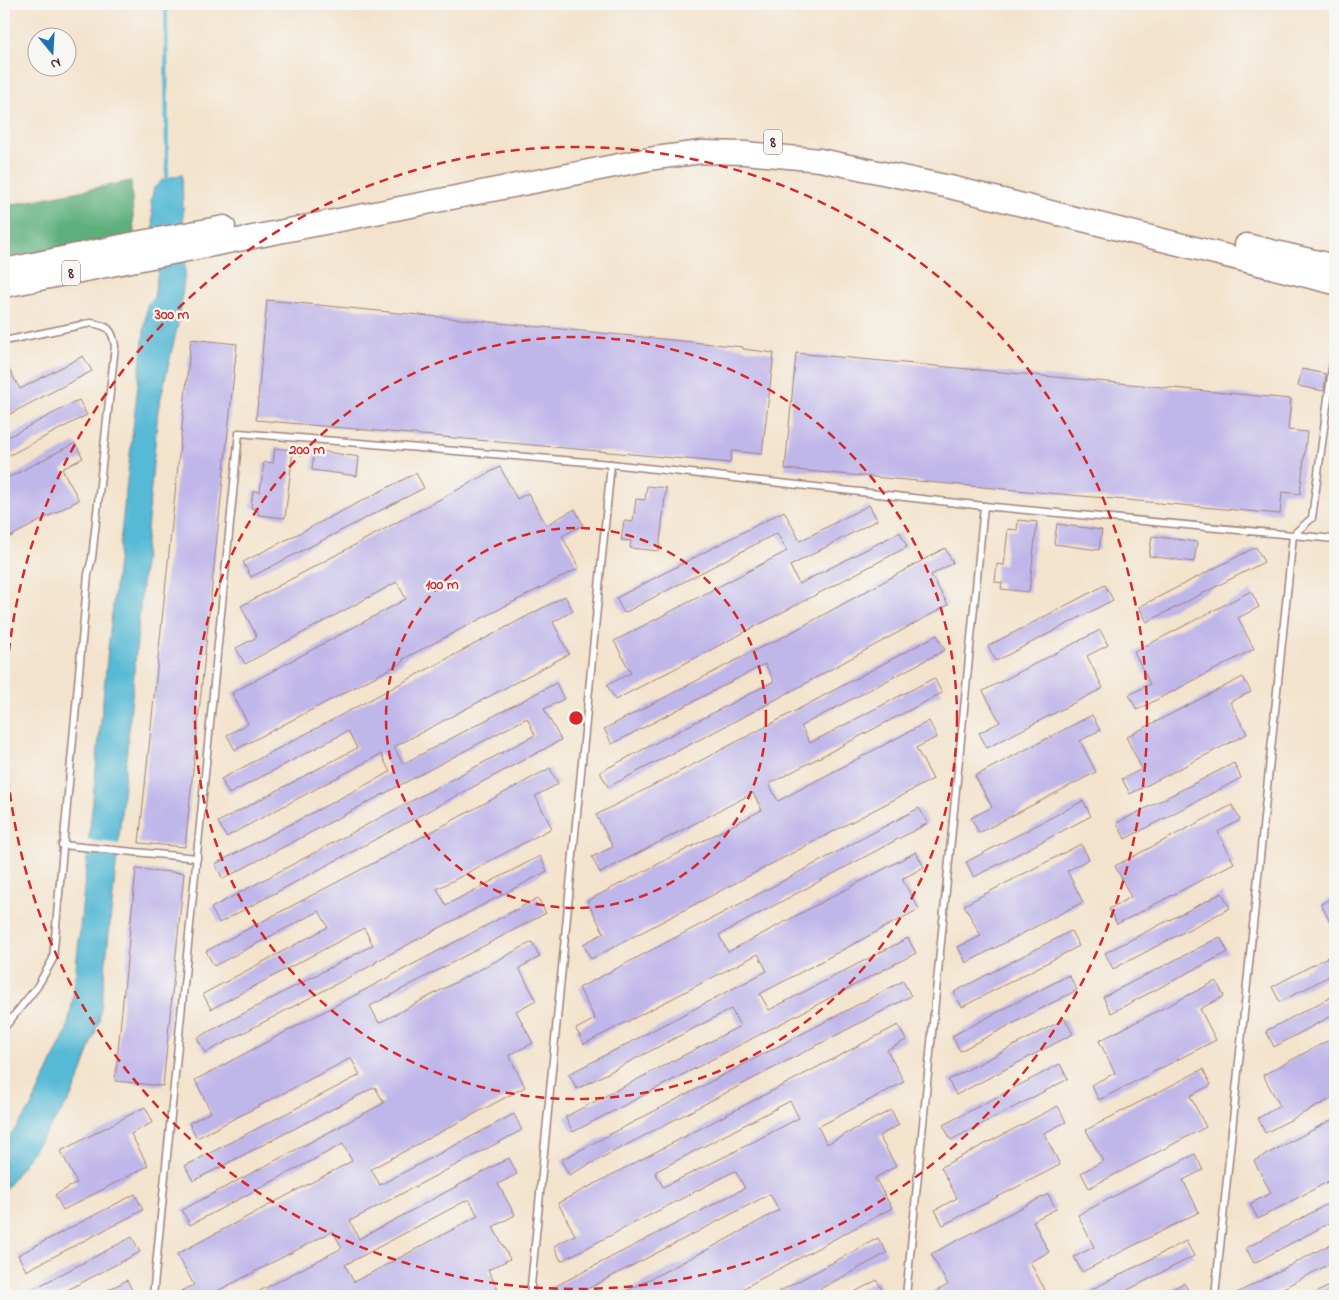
<svg xmlns="http://www.w3.org/2000/svg" width="1339" height="1300" font-family="'Indie Flower',sans-serif">
  <style>
    .forest { fill: #5daf7b; stroke: #546753 }
    .water { fill: #57b9d5; stroke: #506c80 }
    .pier { fill: #f3e3cc }
    .lines { fill: none; stroke-linecap: round; stroke-linejoin: round }
    .stream { stroke: #57b9d5; stroke-width: 4 }
    .building { fill: #bfb6e9; fill-rule: evenodd }
    .service-casing { stroke: #9e817c; stroke-width: 9 }
    .motorway-casing { stroke: #9e817c; stroke-width: 25 }
    .service { stroke: #fff; stroke-width: 6 }
    .motorway { stroke: #fff; stroke-width: 22 }
    .ring { fill: none; stroke: #d62828; stroke-width: 2.5; stroke-dasharray: 9 6 }
    .labels { text-anchor: middle; stroke-width: 4.5; stroke-linejoin: round; paint-order: stroke }
    .shield { fill: #f6f6f2; stroke: #7e6067; stroke-width: 1 }
    .shield-label { font-size: 15px; font-weight: bold; fill: #4a1f2b }
    .centre { fill: #d62828; stroke: #f6f6f2; stroke-width: 2.5 }
    .ring-label { font-size: 15px; text-anchor: middle; font-weight: bold; fill: #d62828; stroke: #f6f6f2; stroke-width: 4.5; stroke-linejoin: round; paint-order: stroke }
  </style>
  <rect width="100%" height="100%" fill="#f6f6f2"/>
  <filter id="ink" filterUnits="userSpaceOnUse"><feTurbulence type="fractalNoise" baseFrequency=".02" numOctaves="2"/><feDisplacementMap in="SourceGraphic" scale="10" xChannelSelector="R" yChannelSelector="G"/><feConvolveMatrix kernelMatrix="1 2 1 2 8 2 1 2 1" color-interpolation-filters="sRGB"/></filter>
  <filter id="wash" filterUnits="userSpaceOnUse"><feTurbulence type="fractalNoise" baseFrequency=".0096" numOctaves="4" result="noise"/><feDisplacementMap in="SourceGraphic" scale="20" xChannelSelector="R" yChannelSelector="G"/><feGaussianBlur stdDeviation="1.12" result="paint"/><feColorMatrix in="noise" values="0 0 0 0 0 0 0 0 0 0 0 0 0 0 0 0 0 1.4 0 .05"/><feComposite in="paint" operator="in"/></filter>
  <g filter="url(#wash)">
    <rect width="100%" height="100%" fill="#f3e3cc"/>
    <path class="forest" d="M131 181 134 234 4 258V206Z"/>
    <path class="water" d="M182 174 185 273 178 324 158 410 119 838 103 989 99 1021 80 1077 69 1101 4 1191V1144L30 1109 67 1030 73 998 108 649 147 305 154 298 158 270 151 200 154 188 162 180Z"/>
    <path class="pier" d="M86 840 121 844 119 857 85 853Z"/>
    <g class="lines">
      <path class="stream" d="M166 4 167 182"/>
    </g>
    <g id="blocks">
      <g class="building">
        <path d="M267 300 743 347V349L774 353 762 454 732 451 730 463 256 420Z"/>
        <path d="M191 339 237 344 185 847 139 843Z"/>
        <path d="M796 353 1291 399 1288 430 1307 432 1300 494 1282 492 1280 514 785 469Z"/>
        <path d="M83 356 92 371 4 417V360L20 389Z"/>
        <path d="M1302 369 1326 374 1324 391 1298 386Z"/>
        <path d="M79 400 87 415 4 458V439Z"/>
        <path d="M75 443 83 458 62 469 79 500 4 540V480Z"/>
        <path d="M275 448 293 450 285 518 258 515V509L251 508 253 491 260 492 264 462 273 463Z"/>
        <path d="M314 450 359 457 357 476 312 470Z"/>
        <path d="M500 467 517 499 528 493 546 525 575 509 583 525 562 536 579 568 403 659V662L235 750 227 735 248 724 232 693 406 599 397 582 245 664 236 648 257 637 241 606Z"/>
        <path d="M416 473 424 488 251 577 243 562Z"/>
        <path d="M647 486 666 488 659 551 630 548 631 541 621 540 624 521 633 522 636 499 645 500Z"/>
        <path d="M869 505 877 520 790 566 799 584 900 532 907 547 615 700 607 685 631 673 614 641 787 551 777 533 624 613 616 598 784 511 800 541Z"/>
        <path d="M1018 520 1037 522 1029 592 1001 589 1002 583 995 582 997 564 1004 565 1008 529 1017 530Z"/>
        <path d="M1057 524 1102 530 1099 550 1054 544Z"/>
        <path d="M1152 536 1197 542 1194 562 1149 556Z"/>
        <path d="M1256 547 1264 562 1147 622 1139 607Z"/>
        <path d="M945 548 953 563 931 575 948 605 764 706 608 787 600 772 774 681 765 664 612 744 604 729 771 642 772 643Z"/>
        <path d="M1105 585 1113 600 996 661 988 646Z"/>
        <path d="M1251 591 1259 607 1238 618 1254 649 1137 710 1129 695 1150 684 1134 652Z"/>
        <path d="M565 596 573 611 553 622 569 654 394 747 403 764 556 683 564 699 544 709 561 740 219 923 211 908 535 735 527 718 223 879 215 864 390 772 381 754 226 837 218 822 357 748 348 731 229 794 221 779Z"/>
        <path d="M1100 630 1108 645 1087 656 1103 688 987 748 979 733 1000 722 983 691Z"/>
        <path d="M937 635 945 650 801 726 810 743 934 678 942 693 769 784 778 801 929 721 937 737 916 748 933 779 591 959 583 944 604 933 587 901 762 810 753 793 600 873 592 857 613 847 596 815 769 725Z"/>
        <path d="M1243 677 1251 692 1230 702 1247 734 1130 794 1122 779 1142 769 1126 737Z"/>
        <path d="M1092 715 1100 730 1080 741 1096 772 979 833 971 818 992 807 975 776Z"/>
        <path d="M1234 763 1241 778 1125 839 1117 823Z"/>
        <path d="M550 768 558 784 535 796 552 828 437 889 446 905 540 856 547 871 375 962 376 963 205 1053 197 1038 373 945 364 928 211 1009 203 994 328 927 319 911 214 966 206 951 383 858Z"/>
        <path d="M1083 801 1091 816 974 877 966 862Z"/>
        <path d="M1232 805 1240 820 1218 832 1234 863 1117 924 1109 909 1131 897 1115 866Z"/>
        <path d="M919 808 928 823 719 935 728 952 916 852 924 867 902 879 919 909 760 994 769 1010 908 938 916 953 573 1132 565 1117 740 1026 731 1009 577 1089 569 1074 767 971 758 954 584 1044 576 1029 595 1019 579 988 753 897Z"/>
        <path d="M1081 844 1089 859 1067 871 1083 902 966 963 958 947 981 936 964 905Z"/>
        <path d="M136 869 184 873 163 1086 115 1081Z"/>
        <path d="M1222 893 1230 908 1113 969 1105 953Z"/>
        <path d="M1335 896V932L1321 904Z"/>
        <path d="M538 898 546 913 370 1006 379 1023 532 942 540 957 519 968 536 1000 516 1011 533 1043 509 1055 525 1087 371 1169 380 1185 514 1114 522 1130 350 1221 359 1239 509 1158 517 1174 498 1184 515 1215 493 1227 510 1259 488 1270 501 1296H250L342 1248 333 1231 208 1296H171L194 1285 177 1254 352 1161 343 1144 190 1225 182 1210 384 1103 375 1087 193 1181 185 1166 360 1075 351 1058 197 1138 189 1123 211 1112 195 1080ZM469 1199 478 1216 354 1282 345 1265Z"/>
        <path d="M1071 931 1079 946 962 1007 954 992Z"/>
        <path d="M1220 937 1228 952 1111 1013 1103 997Z"/>
        <path d="M1335 953V973L1280 1002 1272 987Z"/>
        <path d="M1069 975 1077 990 960 1051 952 1036Z"/>
        <path d="M903 981 911 996 569 1175 561 1160Z"/>
        <path d="M1216 981 1224 996 1200 1009 1216 1040 1099 1100 1091 1085 1115 1073 1099 1041Z"/>
        <path d="M1335 995V1014L1274 1047 1266 1031Z"/>
        <path d="M1065 1019 1073 1034 956 1095 948 1080Z"/>
        <path d="M898 1025 906 1040 887 1050 904 1082 818 1127 827 1144 891 1110 899 1125 879 1136 896 1166 875 1178 892 1208 729 1296H617L718 1244 779 1210 770 1194 574 1296H554L550 1289 745 1188 735 1171 561 1261 554 1246 575 1235 558 1203ZM790 1101 799 1118 728 1155 663 1187 655 1172Z"/>
        <path d="M1335 1037V1097L1265 1133 1258 1118 1280 1106 1263 1075Z"/>
        <path d="M1060 1064 1068 1079 951 1140 943 1125Z"/>
        <path d="M1203 1069 1211 1085 1190 1096 1206 1127 1089 1188 1081 1173 1103 1161 1086 1130Z"/>
        <path d="M1058 1106 1066 1122 1044 1133 1060 1165 943 1225 935 1210 957 1198 941 1167Z"/>
        <path d="M145 1107 153 1122 131 1134 148 1166 63 1210 55 1195 77 1183 61 1151Z"/>
        <path d="M1335 1118V1178L1258 1219 1250 1204 1271 1193 1254 1161Z"/>
        <path d="M1195 1154 1203 1170 1183 1180 1199 1212 1082 1272 1074 1257 1094 1247 1078 1215Z"/>
        <path d="M135 1194 143 1210 26 1271 18 1255Z"/>
        <path d="M1048 1194 1056 1209 1033 1221 1049 1252 1030 1262 1048 1296H926L948 1285 931 1254Z"/>
        <path d="M1335 1200V1220L1254 1263 1246 1248Z"/>
        <path d="M132 1237 140 1252 56 1296H20Z"/>
        <path d="M878 1238 887 1253 807 1296H771Z"/>
        <path d="M1186 1241 1194 1256 1116 1296H1079Z"/>
        <path d="M1335 1242V1261L1268 1296H1231Z"/>
        <path d="M127 1280 135 1296H97Z"/>
        <path d="M877 1280 885 1296H847Z"/>
        <path d="M1184 1283 1191 1296H1159Z"/>
        <path d="M1335 1283V1296H1310Z"/>
      </g>
    </g>
  </g>
  <g filter="url(#ink)">
    <use href="#blocks" fill-opacity="0" stroke="#9e817c" stroke-width="1"/>
    <g class="lines">
      <defs>
        <g id="service">
          <path d="M4 341 91 323C108 326 112 328 115 346L92 558 88 574 53 959 37 987 4 1028"/>
          <path d="M62 845 197 858"/>
          <path d="M153 1296 239 433 611 464 984 506 1335 539"/>
          <path d="M530 1296 611 464"/>
          <path d="M906 1296 984 506"/>
          <path d="M1215 1296 1293 535 1312 518 1335 346"/>
        </g>
        <g id="motorway">
          <path d="M1246 245 1335 266"/>
          <path d="M4 270 136 243 224 227"/>
          <path d="M4 286 655 158 702 152 745 153 820 160 950 187 1335 283"/>
        </g>
      </defs>
      <use href="#service" class="service-casing"/>
      <use href="#motorway" class="motorway-casing"/>
      <use href="#service" class="service"/>
      <use href="#motorway" class="motorway"/>
    </g>
  </g>
  <g class="ring">
    <circle cx="576" cy="718" r="190"/>
    <circle cx="576" cy="718" r="381"/>
    <circle cx="576" cy="718" r="571"/>
  </g>
  <g class="labels">
    <g class="shield">
      <rect x="764" y="129.5" width="18" height="25" rx="4"/>
      <rect x="62" y="260.5" width="18" height="25" rx="4"/>
    </g>
    <g class="shield-label">
      <text x="773" y="147">8</text>
      <text x="71" y="278">8</text>
    </g>
  </g>
  <circle cx="576" cy="718" r="8" class="centre"/>
  <g class="ring-label">
    <text x="172" y="319">300 m</text>
    <text x="307" y="454">200 m</text>
    <text x="442" y="589">100 m</text>
  </g>
  <rect width="1339" height="1300" fill="none" stroke="#f6f6f2" stroke-width="20"/>
  <g transform="translate(52 52) rotate(162)"><circle r="24" fill="#f6f6f2" stroke="#b1a0a2"/>
  <path d="M0-4L9 19L0 12L-9 19Z" fill="#1f6fb2"/>
  <text y="-8" font-size="14" font-weight="bold" text-anchor="middle" fill="#4a1f2b">N</text>
  </g>
</svg>
